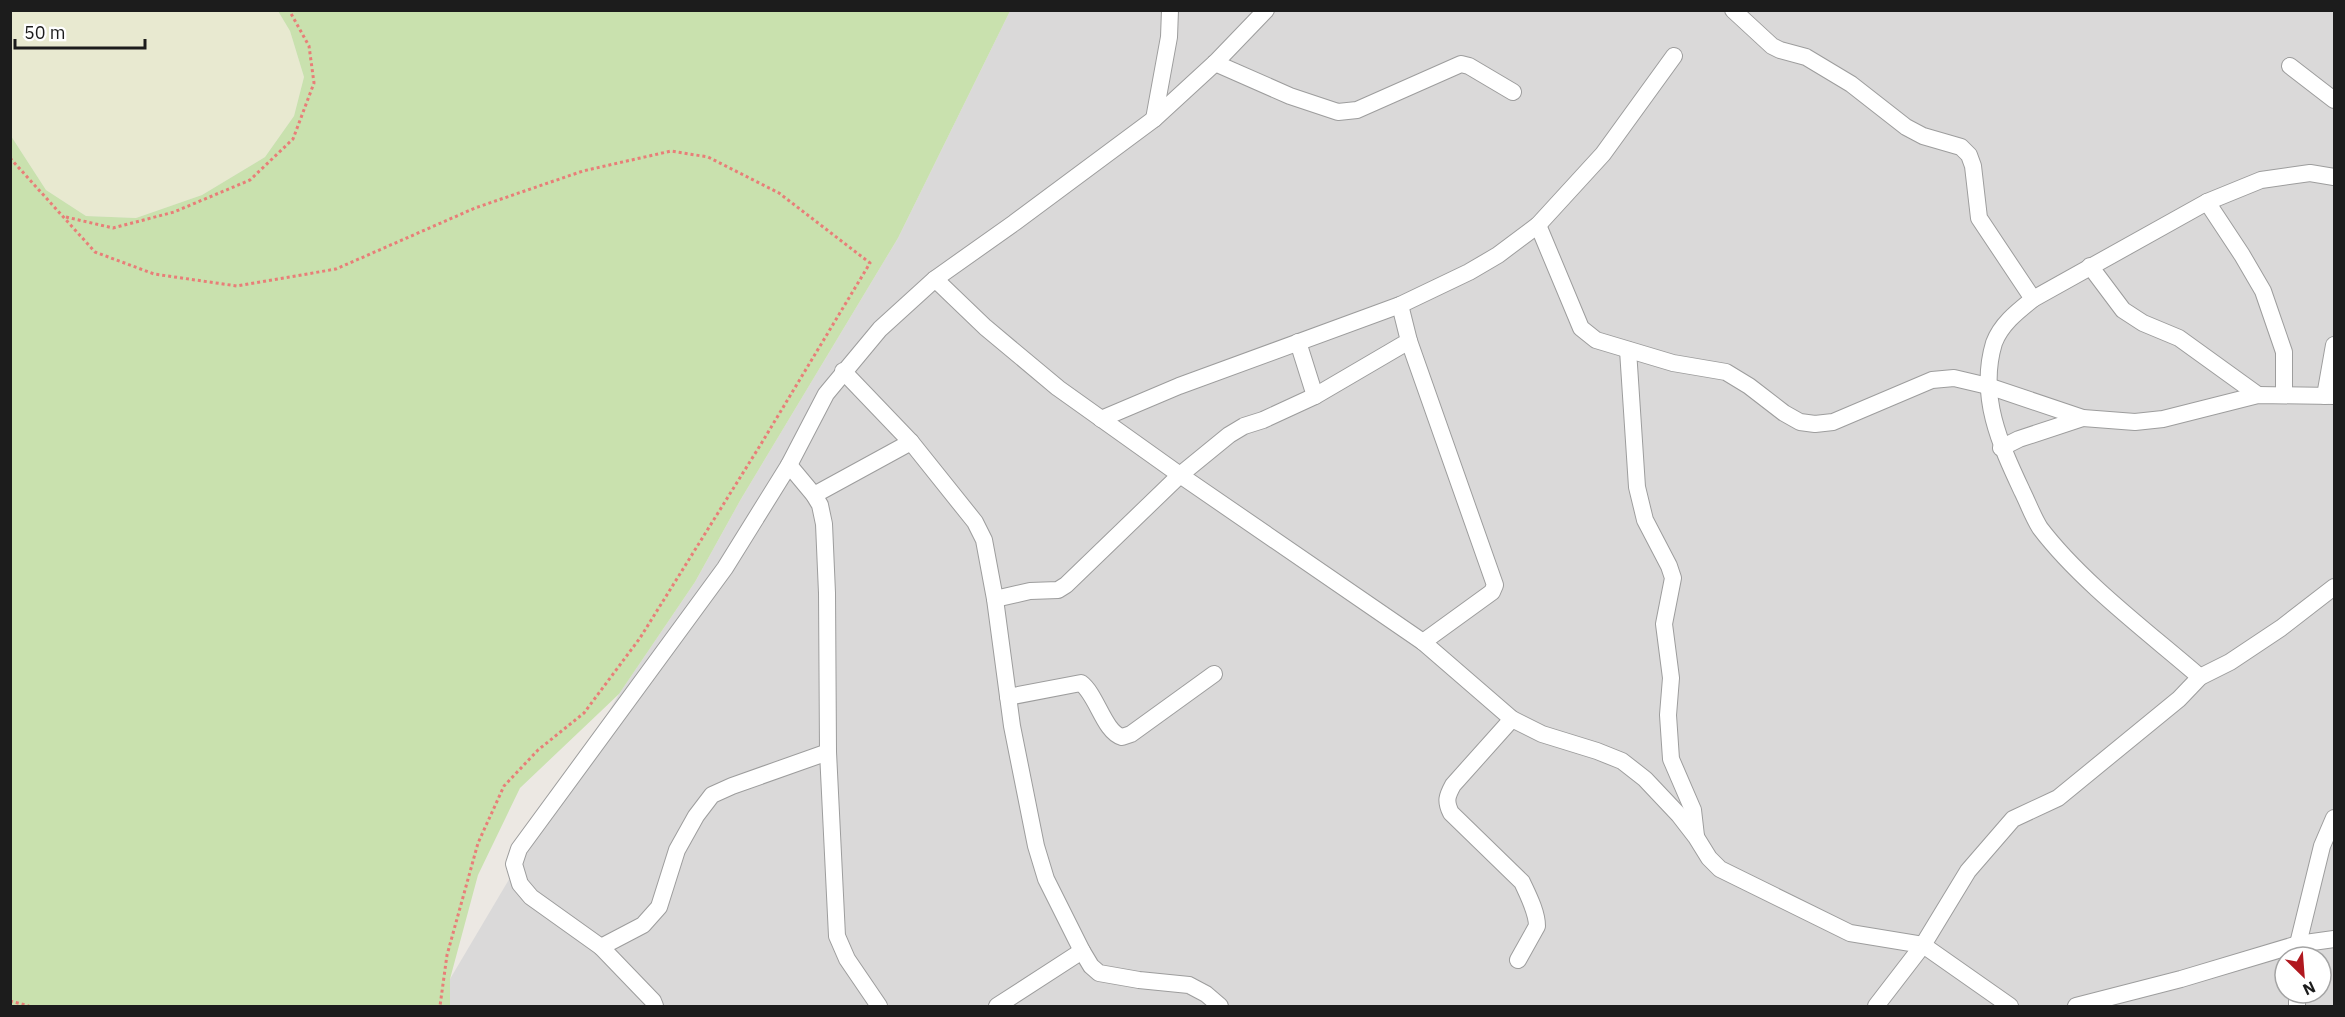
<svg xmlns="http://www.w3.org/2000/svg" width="2345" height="1017" font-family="'IBM Plex Sans',sans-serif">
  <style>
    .residential { fill: #dad9d9; fill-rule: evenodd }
    .farmland { fill: #e8e9d0 }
    .grass { fill: #c9e1ae }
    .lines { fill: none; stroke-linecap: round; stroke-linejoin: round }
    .street-casing { stroke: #9d9d9d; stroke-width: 18 }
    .path { stroke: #e87e78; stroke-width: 3; stroke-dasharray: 3 3; stroke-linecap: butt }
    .street { stroke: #fff; stroke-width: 16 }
  </style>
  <rect width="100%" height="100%" fill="#ece8e3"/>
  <path class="residential" d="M1010 11H2334V1006H450V979L619 694 695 582 741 499 898 238ZM2285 957H2321V993H2285Z"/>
  <path class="farmland" d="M10 11H278L290 31 304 77 294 116 265 157 202 195 136 218 86 216 46 190 11 136Z"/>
  <path class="grass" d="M278 11H1010L898 238 741 499 695 582 619 694 520 788 478 875 450 979V1006H11V136L46 190 86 216 136 218 202 195 265 157 294 116 304 77 290 31Z"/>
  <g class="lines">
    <defs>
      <g id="street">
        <path d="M1733 10 1772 46 1780 50 1806 57 1851 84 1906 127 1923 136 1961 147 1969 155 1973 166 1979 218 2033 299"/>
        <path d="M1215 63 1290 96 1338 112 1357 110 1461 64 1469 66 1513 92"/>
        <path d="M2290 66 2334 100"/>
        <path d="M1154 119 1169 37 1170 10"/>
        <path d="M2207 202 2242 255 2263 291 2284 352V395"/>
        <path d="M1538 225 1581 328 1596 340 1673 363 1726 372 1749 386 1784 413 1800 422 1815 424 1833 422 1932 380 1954 378 1988 386 2083 418 2135 422 2163 419 2258 395 2334 396"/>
        <path d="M2090 266 2123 310 2143 323 2179 338 2258 395"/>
        <path d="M935 279 985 327 1058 388 1180 475 1423 642 1512 719 1542 734 1597 751 1622 761 1645 779 1679 815 1696 837 1709 858 1720 869 1850 933 1923 945 2010 1006"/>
        <path d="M1409 341 1495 585 1492 592 1423 642"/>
        <path d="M1298 342 1315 396"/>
        <path d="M1628 350 1637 487 1645 520 1669 566 1673 578 1664 624 1671 678 1668 715 1671 759 1693 810 1696 836"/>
        <path d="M843 371 911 442 975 522 984 540 995 599 1012 726 1036 846 1046 879 1082 951 1091 966 1099 973 1139 980 1189 985 1206 994 1220 1006"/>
        <path d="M2325 396 2334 345"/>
        <path d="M1101 419 1179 386 1400 305 1469 272 1498 255 1538 225 1603 154 1674 56"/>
        <path d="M2001 448 2019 439 2083 418"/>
        <path d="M789 465 814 495 820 505 824 524 827 593 828 752 837 936 847 959 879 1006"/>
        <path d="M814 495 911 442"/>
        <path d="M995 599 1030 591 1058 590 1066 585 1180 475 1229 435 1244 426 1263 420 1315 396 1409 341 1400 305"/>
        <path d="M2200 677C2148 632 2081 582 2040 528 2033 517 2028 503 2022 491 2000 444 1978 396 1994 343 2001 324 2018 311 2033 299L2207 202 2261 180 2310 173 2334 177"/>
        <path d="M1008 697 1081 683C1097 695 1104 732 1122 737L1131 734 1214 674"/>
        <path d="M1512 719 1453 785C1447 796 1445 801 1451 813L1522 882C1528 895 1537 912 1537 926L1518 960"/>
        <path d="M601 947 643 925 659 907 677 850 696 816 712 795 732 786 828 752"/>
        <path d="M2298 957V944L2322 846 2334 818"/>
        <path d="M655 1006 653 1001 601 947 531 897 520 884 514 864 519 849 725 568 789 465 826 394 880 329 935 279 1014 223 1154 119 1215 63 1266 10"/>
        <path d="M997 1006 1082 951"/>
        <path d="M1876 1006 1923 945 1968 871 2013 819 2058 798 2179 699 2200 677 2230 662 2281 628 2334 587"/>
        <path d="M2076 1006 2181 979 2298 944 2334 939"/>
        <path d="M2297 1006V993"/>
      </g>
    </defs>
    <use href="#street" class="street-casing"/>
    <g class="path">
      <path d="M10 158 95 252 154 274 237 286 336 269 475 208 583 171 671 151 708 157 779 193 870 263 761 444 640 638 584 713 538 750 504 786 478 843 447 955 440 1006"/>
      <path d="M66 217 113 228 174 212 250 180 293 139 314 83 309 46 289 10"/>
      <path d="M10 1001 29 1006"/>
    </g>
    <use href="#street" class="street"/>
  </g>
  <rect width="2345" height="1017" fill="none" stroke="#1c1c1c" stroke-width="24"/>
  <g transform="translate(2303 975) rotate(155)"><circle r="28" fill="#ffffff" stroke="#a4a4a4" stroke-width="1.5"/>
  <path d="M0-4.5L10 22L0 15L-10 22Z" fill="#b0181f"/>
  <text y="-9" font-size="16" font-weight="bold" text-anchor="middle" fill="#1c1c1c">N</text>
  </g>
  <path d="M15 39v9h130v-9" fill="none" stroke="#1c1c1c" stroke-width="3"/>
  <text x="24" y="39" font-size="18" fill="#1c1c1c" stroke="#ffffff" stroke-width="4.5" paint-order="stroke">50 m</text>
</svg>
